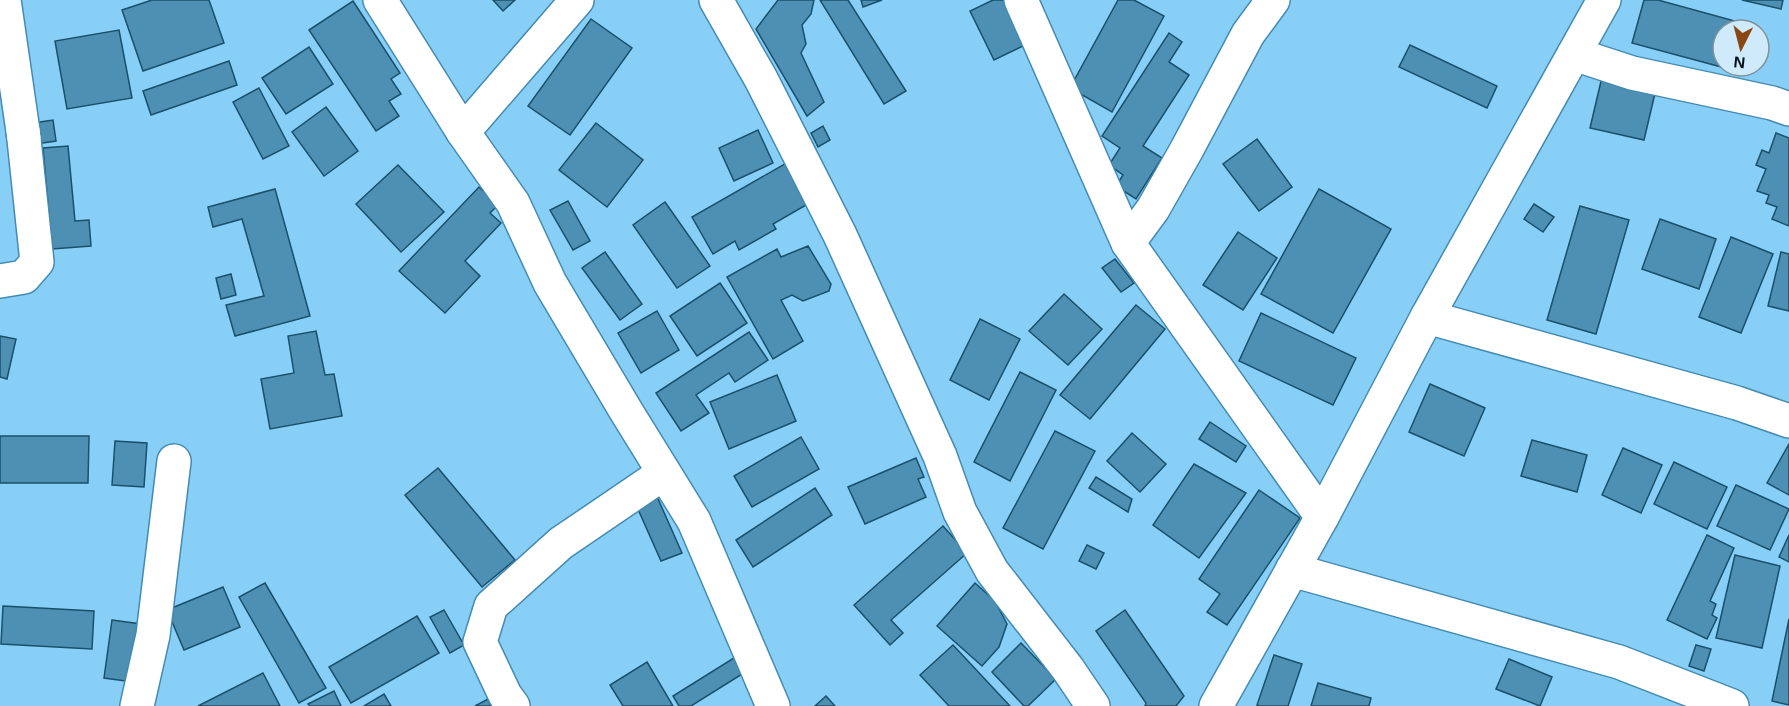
<svg xmlns="http://www.w3.org/2000/svg" width="1789" height="706" font-family="Arial,sans-serif">
  <style>
    .building { fill: #4d90b4; stroke: #19506c; stroke-width: 1.5 }
    .lines { fill: none; stroke-linecap: round; stroke-linejoin: round }
    .minor-casing { stroke: #458bb1; stroke-width: 36 }
    .minor { stroke: #fff; stroke-width: 33 }
  </style>
  <rect width="100%" height="100%" fill="#88cff7"/>
  <g class="building">
    <path d="M152 0H209L224 43 143 71 122 10Z"/>
    <path d="M493 0H515L503 11Z"/>
    <path d="M778 0H814L811 14 802 25 806 44 801 53 824 102 807 116 756 29Z"/>
    <path d="M820 0H848L906 91 884 104Z"/>
    <path d="M861 0H882L863 7Z"/>
    <path d="M993 0H1008L1029 43 994 60 970 11Z"/>
    <path d="M1118 0H1134L1164 16 1112 112 1070 88Z"/>
    <path d="M1644 0H1658L1753 26 1752 30H1723V66H1742L1740 72 1632 43Z"/>
    <path d="M1742 0H1783L1781 9Z"/>
    <path d="M353 1 400 73 391 79 401 94 389 101 399 116 376 131 309 30Z"/>
    <path d="M591 19 632 48 570 135 528 106Z"/>
    <path d="M119 30 132 98 67 109 55 41Z"/>
    <path d="M1169 33 1182 42 1169 62 1189 75 1143 146 1162 158 1136 199 1116 186 1123 175 1109 165 1120 148 1102 136Z"/>
    <path d="M1410 45 1497 86 1487 108 1399 67Z"/>
    <path d="M309 47 333 84 286 114 262 78Z"/>
    <path d="M229 61 237 85 151 115 143 91Z"/>
    <path d="M1602 77 1656 89 1644 140 1590 128Z"/>
    <path d="M259 88 289 146 263 159 233 102Z"/>
    <path d="M326 107 358 151 324 176 292 132Z"/>
    <path d="M53 120 56 141 36 144 33 123Z"/>
    <path d="M596 123 643 160 607 207 559 170Z"/>
    <path d="M823 126 830 140 818 147 811 133Z"/>
    <path d="M758 130 773 163 734 181 719 148Z"/>
    <path d="M1776 133 1789 138V226L1772 219 1777 207 1766 203 1769 195 1757 191 1766 169 1756 165 1762 150 1769 153Z"/>
    <path d="M1257 139 1292 187 1259 211 1223 164Z"/>
    <path d="M68 146 75 221 89 220 91 246 52 249 43 148Z"/>
    <path d="M790 161 813 201 773 224 776 229 739 250 735 241 713 254 692 217Z"/>
    <path d="M398 165 444 212 401 252 356 204Z"/>
    <path d="M479 187 498 205 490 213 501 223 465 261 480 276 445 313 399 271Z"/>
    <path d="M275 189 310 316 235 336 226 305 264 296 242 219 213 227 208 207Z"/>
    <path d="M1319 189 1391 229 1333 333 1261 294Z"/>
    <path d="M568 201 590 241 573 250 550 210Z"/>
    <path d="M665 202 710 266 677 288 633 225Z"/>
    <path d="M1534 204 1554 217 1543 232 1524 219Z"/>
    <path d="M1580 206 1629 220 1596 334 1547 320Z"/>
    <path d="M1660 219 1716 239 1699 289 1642 269Z"/>
    <path d="M1238 232 1277 258 1243 310 1203 285Z"/>
    <path d="M1731 237 1773 254 1741 333 1699 317Z"/>
    <path d="M808 246 831 284 829 291 803 301 792 295 781 300 803 341 773 359 727 277 777 249 781 257Z"/>
    <path d="M605 252 642 304 620 320 582 268Z"/>
    <path d="M1781 252 1789 254V311L1768 306Z"/>
    <path d="M1115 259 1134 283 1121 292 1102 268Z"/>
    <path d="M231 274 236 295 221 299 216 278Z"/>
    <path d="M720 283 747 323 697 356 670 316Z"/>
    <path d="M1064 294 1102 329 1068 365 1029 331Z"/>
    <path d="M1136 305 1165 329 1090 419 1060 395Z"/>
    <path d="M657 311 679 350 641 373 618 333Z"/>
    <path d="M1261 313 1356 358 1333 405 1239 361Z"/>
    <path d="M980 319 1020 339 989 400 950 380Z"/>
    <path d="M316 331 325 375 334 374 342 416 270 429 261 379 294 373 288 336Z"/>
    <path d="M749 332 768 360 735 382 729 373 696 395 709 413 681 431 656 393Z"/>
    <path d="M0 336 16 339 7 379 0 377Z"/>
    <path d="M1020 372 1056 390 1010 481 974 462Z"/>
    <path d="M777 375 796 421 729 449 710 402Z"/>
    <path d="M1430 384 1485 408 1464 456 1409 432Z"/>
    <path d="M1210 422 1246 446 1236 462 1199 439Z"/>
    <path d="M1055 431 1095 451 1043 549 1003 528Z"/>
    <path d="M1132 433 1166 464 1140 492 1107 461Z"/>
    <path d="M0 436H89L88 483H0Z"/>
    <path d="M801 437 819 469 752 507 734 476Z"/>
    <path d="M1532 440 1587 455 1577 492 1521 476Z"/>
    <path d="M115 441 147 443 144 487 112 485Z"/>
    <path d="M1789 444V495L1767 483Z"/>
    <path d="M1623 448 1662 465 1641 513 1602 495Z"/>
    <path d="M916 458 924 477 918 479 926 497 865 524 848 487Z"/>
    <path d="M1674 462 1727 487 1707 529 1654 504Z"/>
    <path d="M1194 464 1246 493 1199 558 1153 525Z"/>
    <path d="M438 468 515 560 482 587 405 495Z"/>
    <path d="M1096 477 1132 499 1128 512 1089 488Z"/>
    <path d="M1736 485 1789 509 1770 550 1717 526Z"/>
    <path d="M815 488 832 515 753 567 736 540Z"/>
    <path d="M1259 490 1300 518 1227 625 1207 612 1220 594 1199 579Z"/>
    <path d="M655 492 682 553 661 561 637 507Z"/>
    <path d="M943 526 967 553 891 620 903 633 890 645 854 605Z"/>
    <path d="M1707 535 1734 548 1710 601 1716 604 1712 615 1717 618 1707 639 1667 620Z"/>
    <path d="M1789 535V562L1779 557Z"/>
    <path d="M1087 545 1104 553 1096 569 1079 561Z"/>
    <path d="M1735 555 1780 566 1762 648 1716 638Z"/>
    <path d="M265 583 326 688 299 703 239 597Z"/>
    <path d="M975 583 995 601 1007 624 999 647 982 666 937 626Z"/>
    <path d="M223 587 240 627 184 650 167 610Z"/>
    <path d="M3 606 94 611 92 649 1 644Z"/>
    <path d="M444 610 464 645 450 653 430 617Z"/>
    <path d="M1125 610 1184 696 1176 706H1145L1146 703 1096 631Z"/>
    <path d="M417 616 439 653 351 703 329 667Z"/>
    <path d="M1789 619V705L1772 701Z"/>
    <path d="M112 620 141 624 133 682 104 678Z"/>
    <path d="M1021 643 1056 679 1028 706H1024L992 672Z"/>
    <path d="M953 645 1010 706H949L920 675Z"/>
    <path d="M1696 645 1711 649 1704 671 1689 666Z"/>
    <path d="M1274 655 1302 664 1288 706H1259L1257 705Z"/>
    <path d="M737 656 747 671 691 706H679L673 696Z"/>
    <path d="M1509 659 1552 677 1540 706 1496 689Z"/>
    <path d="M647 662 673 706H623L610 685Z"/>
    <path d="M263 673 280 706H198Z"/>
    <path d="M1318 683 1371 698 1369 706H1311Z"/>
    <path d="M334 691 341 706H310L308 704Z"/>
    <path d="M384 694 391 706H364Z"/>
    <path d="M826 696 835 706H815Z"/>
    <path d="M488 699 491 706H475Z"/>
  </g>
  <g class="lines">
    <defs>
      <g id="minor">
        <path d="M4 0 24 138"/>
        <path d="M380 0 463 132 513 203 550 283 626 411 694 521 773 706"/>
        <path d="M716 0 761 79 840 235 940 456 960 512 992 571 1068 669 1093 706"/>
        <path d="M1021 0 1128 243 1322 517"/>
        <path d="M1574 54 1632 73 1772 103 1789 109"/>
        <path d="M463 132 577 0"/>
        <path d="M1128 243 1153 209 1187 149 1248 34 1273 0"/>
        <path d="M0 281 24 277 37 262 23 130"/>
        <path d="M1427 317 1737 403 1789 421"/>
        <path d="M1292 570 1619 662 1732 706"/>
        <path d="M137 706 153 635 174 461"/>
        <path d="M513 706 505 695 480 642 491 606 561 543 664 473"/>
        <path d="M1216 706 1322 517 1427 317 1604 0"/>
      </g>
    </defs>
    <use href="#minor" class="minor-casing"/>
    <use href="#minor" class="minor"/>
  </g>
  <g transform="translate(1741 48) rotate(186)"><circle r="28" fill="#cfeafa" stroke="#7c93a1" stroke-width="1.5"/>
  <path d="M0-4.5L10 22L0 15L-10 22Z" fill="#894813"/>
  <text y="-9" font-size="16" font-weight="bold" text-anchor="middle" fill="#00101b">N</text>
  </g>
</svg>
